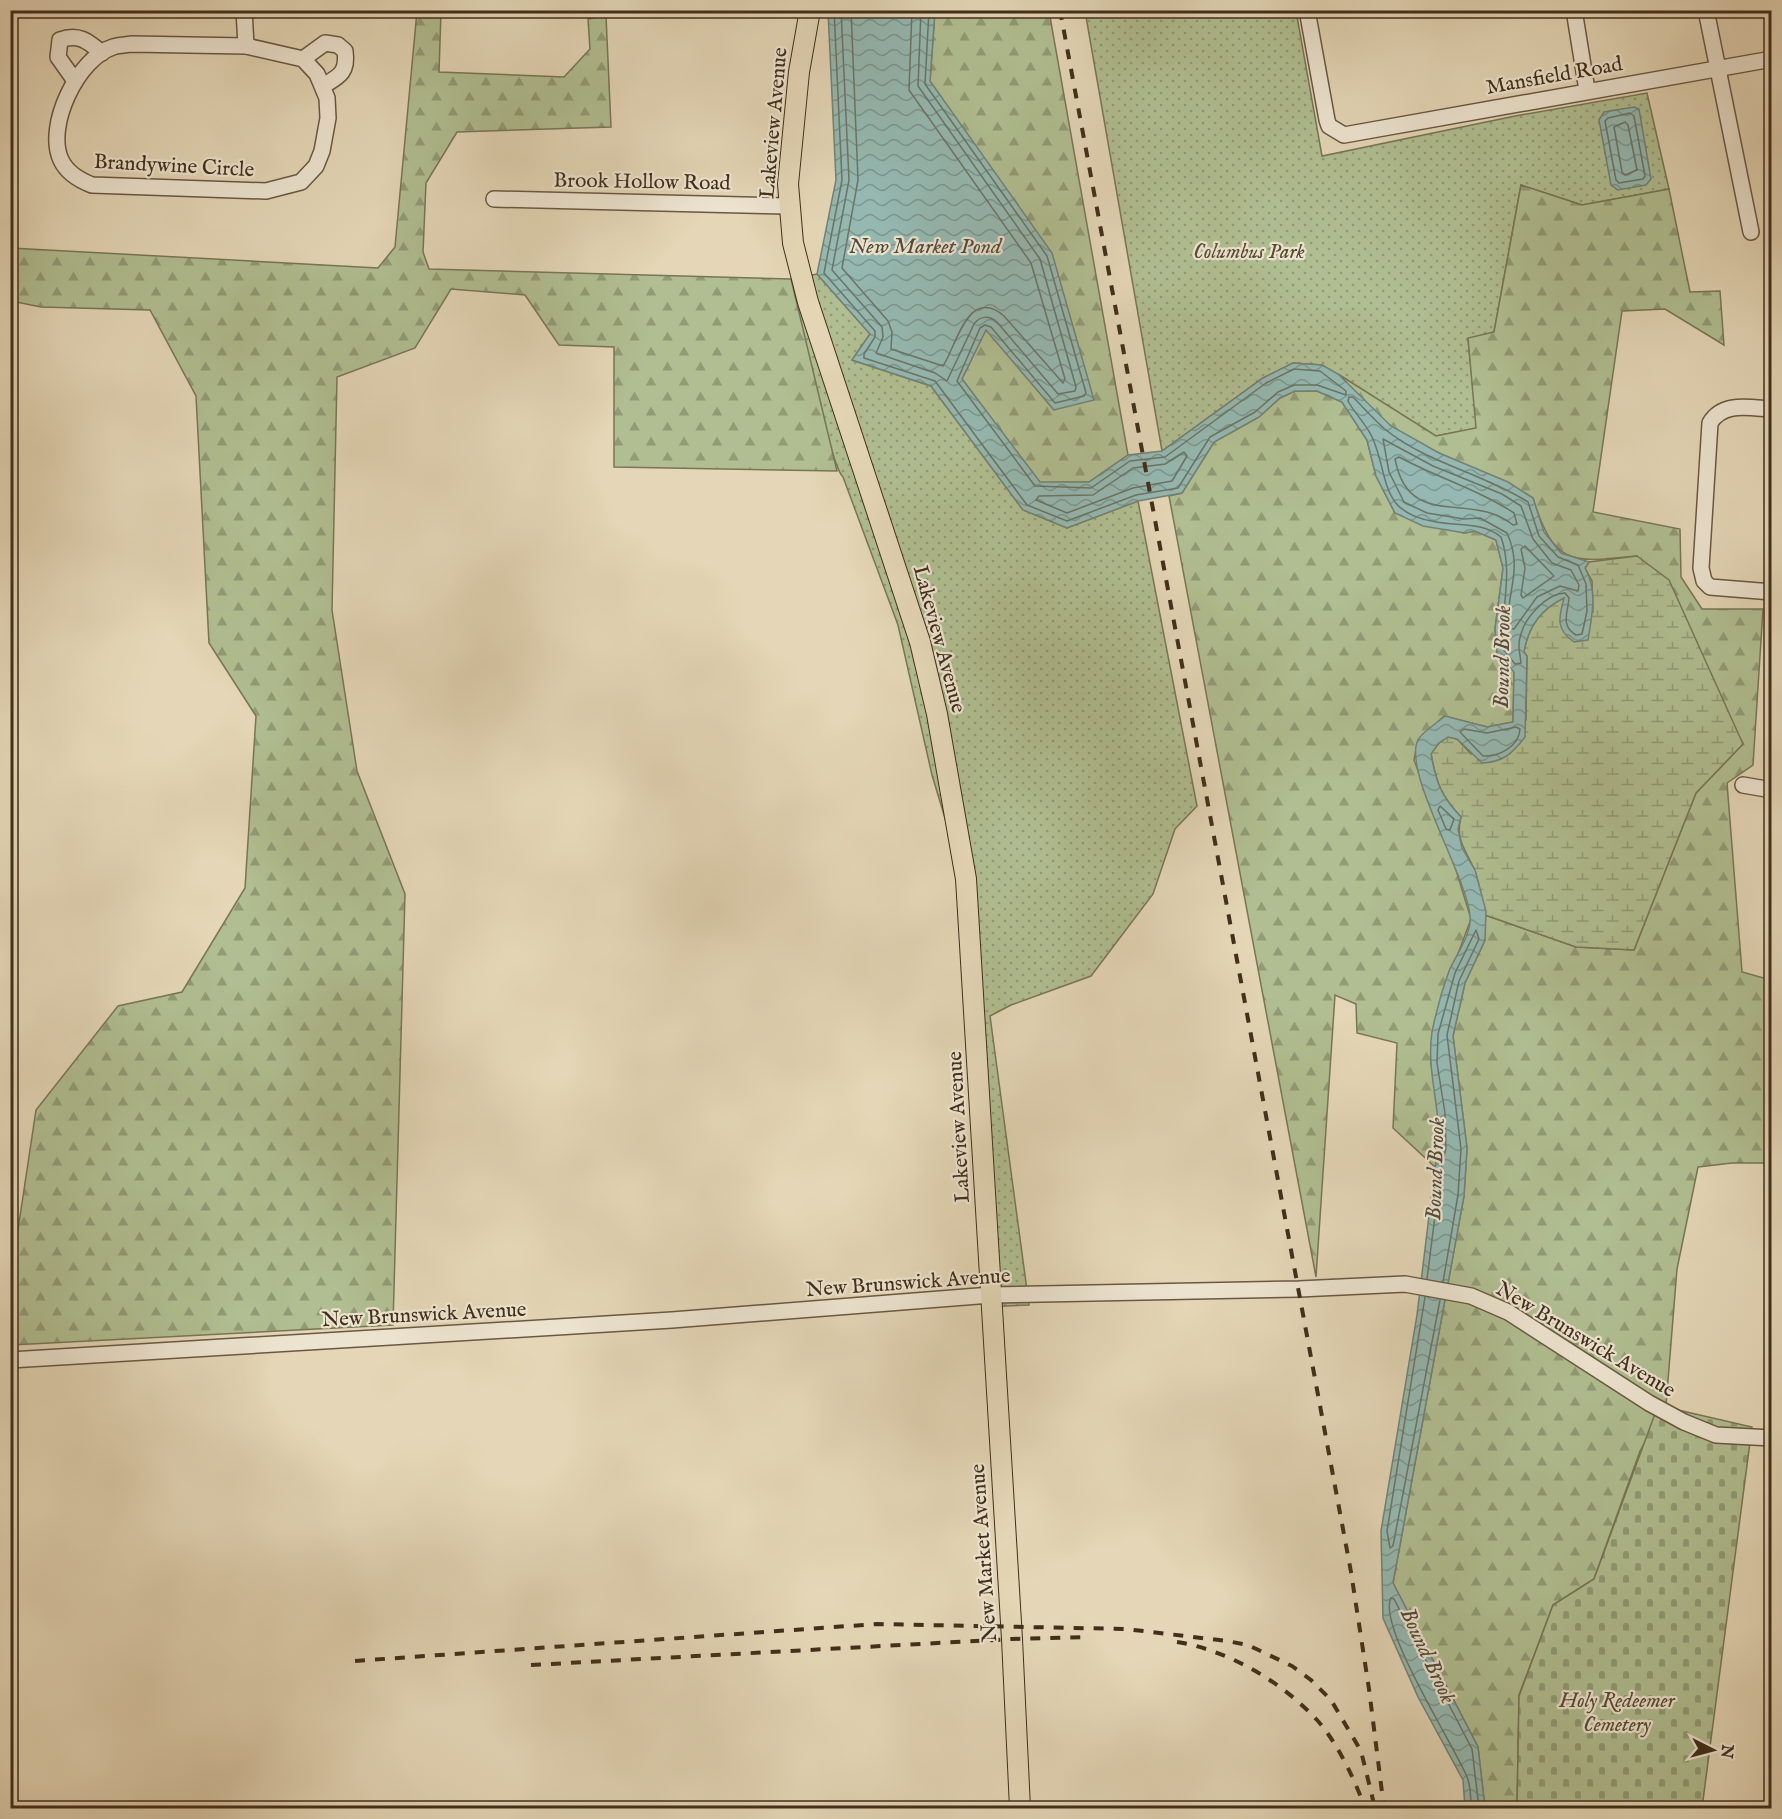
<svg xmlns="http://www.w3.org/2000/svg" width="1782" height="1819" font-family="'IM FELL English',serif">
  <style>
    .grass { fill: url(#grass-dots); stroke: #787656; stroke-width: 1.5 }
    .forest { fill: url(#forest-firs); stroke: #787656; stroke-width: 1.5 }
    .wetland { fill: url(#wetland-marsh); stroke: #787656; stroke-width: 1.5 }
    .cemetery { fill: url(#cemetery-stones); stroke: #787656; stroke-width: 1.5 }
    .water { fill: url(#water-waves); stroke: #738276; stroke-width: 1.5 }
    .lines { fill: none; stroke-linecap: round; stroke-linejoin: round }
    .shore { stroke: #6b7466; stroke-width: 1.5 }
    .minor-casing { stroke: #6a5942; stroke-width: 18 }
    .major-casing { stroke: #412f1b; stroke-width: 22 }
    .minor { stroke: #ede4d0; stroke-width: 15 }
    .major { stroke: #e4d6b6; stroke-width: 20 }
    .rail { stroke: #412f1b; stroke-width: 4; stroke-dasharray: 10 10; stroke-linecap: butt }
    .labels { text-anchor: middle; stroke-width: 4.5; stroke-linejoin: round; paint-order: stroke }
    .street-label { font-size: 21px; fill: #412f1b; stroke: #ede4d0 }
    .park-label { font-size: 21px; font-style: italic; fill: #574c33; stroke: #ede4d0 }
    .water-label { font-size: 22px; font-style: italic; fill: #524b39; stroke: #ede4d0 }
  </style>
  <defs>
    <pattern id="grass-dots" width="8" height="8" patternUnits="userSpaceOnUse" patternTransform="scale(1.5)"><rect width="8" height="8" fill="#b0be91"/><path d="M2 2h.1M6 6h.1" fill="none" stroke="#919b76" stroke-width="1.8" stroke-linecap="round"/></pattern>
    <pattern id="forest-firs" width="22" height="20" patternUnits="userSpaceOnUse" patternTransform="scale(1.5)"><rect width="22" height="20" fill="#b0be91"/><path d="M5 1l3.5 6h-7zM16 11l3.5 6h-7z" fill="#919b76"/></pattern>
    <pattern id="wetland-marsh" width="20" height="14" patternUnits="userSpaceOnUse" patternTransform="scale(1.5)"><rect width="20" height="14" fill="#b0be91"/><path d="M1 5h8M5 5V1M11 12h8M15 12V8" fill="none" stroke="#919b76"/></pattern>
    <pattern id="cemetery-stones" width="16" height="16" patternUnits="userSpaceOnUse" patternTransform="scale(1.5)"><rect width="16" height="16" fill="#b0be91"/><path d="M2 7V4a2 2 0 0 1 4 0v3zM10 15v-3a2 2 0 0 1 4 0v3z" fill="#919b76"/></pattern>
    <pattern id="water-waves" width="16" height="10" patternUnits="userSpaceOnUse" patternTransform="scale(1.5)"><rect width="16" height="10" fill="#95b9b2"/><path d="M0 5q4-4 8 0t8 0" fill="none" stroke="#7b9790"/></pattern>
  </defs>
  <rect width="100%" height="100%" fill="#e4d6b6"/>
  <filter id="stains"><feTurbulence type="fractalNoise" baseFrequency=".00333" numOctaves="4"/><feColorMatrix values="0 0 0 0 .2 0 0 0 0 .09 0 0 0 0 .02 0 0 0 .5 -.17"/></filter>
  <radialGradient id="worn" r=".72"><stop offset=".6" stop-color="#630" stop-opacity="0"/><stop offset="1" stop-color="#630" stop-opacity=".3"/></radialGradient>
  <g class="grass">
    <path d="M1085 11H1296L1322 156 1515 116 1647 93 1669 189 1582 205 1521 185 1494 332 1468 339 1477 428 1436 436 1322 365 1293 363 1263 378 1162 451Z"/>
    <path d="M817 274 870 334 852 360 931 386 1023 510 1067 528 1138 501 1197 806 1175 829 1153 894 1091 976 1011 1005 990 1016 1029 1305 986 1307 960 868 932 775 898 625 843 477C829 464 798 308 791 279Z"/>
  </g>
  <g class="forest">
    <path d="M417 11H441L439 72 564 77 590 49 588 19 606 16 611 127 457 132 426 183 423 252 429 269 791 279 837 471 614 467V347L559 345 525 295 451 289 415 348 337 377 332 610 357 771 405 894 393 1325 12 1345 11 1252 16 1243 36 1110 118 1006 182 992 245 888 256 716 209 643 196 396 150 310 41 307 11 301V248L378 268 395 247Z"/>
    <path d="M935 11H1049L1128 455 1089 482 1040 483 962 379 986 329 1054 410 930 81Z"/>
    <path d="M1521 185 1582 205 1669 189 1690 292 1720 291 1724 345 1665 309 1622 311 1593 512 1680 529 1681 577 1702 609H1763L1753 765 1727 783 1742 972 1771 980V1163H1732L1698 1167 1677 1269 1666 1405 1640 1451 1594 1579 1553 1605 1519 1695 1517 1808H1485L1478 1747 1393 1583 1464 1196 1467 1148 1453 1036 1465 983 1485 940V915L1576 947 1634 950 1696 793 1743 744 1637 556C1571 563 1554 566 1533 498 1488 470 1435 457 1391 426 1372 412 1355 391 1338 374L1436 436 1476 428 1468 338 1494 332Z"/>
    <path d="M1295 391H1317L1342 402 1367 440 1376 476 1395 513 1464 533 1475 531 1496 540 1503 568 1495 629 1497 653 1514 671 1513 722 1487 727 1444 716 1418 740 1414 760 1456 870 1471 919 1440 1002 1431 1063 1439 1114 1440 1148 1435 1167 1393 1128 1397 1043 1357 1033 1356 1004 1335 995 1316 1277 1169 496 1182 493 1214 442 1259 417 1280 398Z"/>
  </g>
  <path class="wetland" d="M1637 556 1669 580 1743 744 1696 793 1634 950 1576 947 1485 915C1482 901 1480 883 1474 869 1466 850 1455 840 1461 817 1441 796 1436 782 1431 753L1439 743 1448 737 1457 739 1471 754 1526 720 1527 656 1524 652C1528 626 1541 609 1565 597L1593 612 1592 581 1585 568 1589 562Z"/>
  <path class="cemetery" d="M1659 1403 1678 1410 1752 1427 1702 1808H1517L1519 1696 1553 1605 1594 1579Z"/>
  <g class="water">
    <path d="M828 11H935L930 81 1052 253 1094 400 1054 410 986 330 962 379 1040 482H1089L1128 455 1162 451 1263 378 1293 363 1322 365 1338 374 1391 426 1439 453 1508 482 1533 498 1544 532 1561 553 1589 562 1585 568C1598 591 1592 615 1588 640L1574 642C1555 629 1559 617 1564 598 1541 609 1528 627 1524 652L1527 656 1525 737C1512 754 1503 762 1482 763L1457 739 1448 737 1439 743 1431 754C1436 782 1441 796 1461 817L1458 829 1462 848 1475 870 1486 911 1485 940 1465 983 1453 1036 1467 1148 1464 1196 1393 1583 1478 1747 1485 1808H1465L1463 1780 1418 1697 1383 1618 1381 1531 1417 1315 1435 1167C1447 1120 1425 1078 1432 1032 1436 1012 1442 990 1449 971 1456 955 1472 934 1470 916 1467 876 1402 771 1418 740 1422 732 1437 723 1445 716L1487 727 1513 722 1514 672 1497 653 1495 629 1503 568 1496 540 1475 531 1465 533 1423 526 1395 513 1376 476 1367 440 1342 402 1317 391H1295L1280 398 1259 417 1214 442 1182 493 1138 501 1067 528 1023 510 931 386 852 360 870 334 817 274 836 180Z"/>
    <path d="M1634 107 1639 109 1651 179 1646 185 1618 190 1611 185 1599 120 1604 112Z"/>
  </g>
  <g class="lines">
    <g class="shore">
      <path d="M834 10 842 180 824 273 875 331V337L864 354V358L935 381 1027 505 1067 521 1136 495 1178 488 1210 437 1255 412 1278 392 1294 385H1317L1346 395V391L1320 371 1294 369 1266 383 1165 457 1130 461 1091 488 1035 486 957 381 980 328 985 325 991 327 1055 403 1084 396 1086 393 1047 256 925 84 929 10"/>
      <path d="M841 10 849 180 832 270 882 327 883 337 876 353 935 373 947 381 974 324C980 316 989 315 997 322L1058 394 1075 391 1076 387 1040 259 918 86 921 10"/>
      <path d="M851 10 858 180 842 268 888 321 892 332 891 349 943 366C956 347 968 285 1004 316L1063 383 1065 379 1031 263 909 90 912 10"/>
      <path d="M1630 113 1634 116 1645 176 1643 179 1619 183 1616 180 1605 121 1608 118Z"/>
      <path d="M1625 122 1628 125 1637 170 1625 175 1622 172 1614 127Z"/>
      <path d="M1349 397H1353C1364 408 1374 420 1386 430 1425 462 1484 474 1528 502L1539 536 1558 557 1578 565 1586 584 1587 611 1582 634 1576 635C1560 626 1568 612 1569 598L1565 593C1547 593 1525 618 1521 634 1517 645 1520 653 1521 663L1515 664 1503 649C1500 611 1514 574 1501 537 1483 522 1459 526 1436 522 1379 513 1390 480 1373 439 1368 426 1355 414 1348 401Z"/>
      <path d="M1383 439 1433 466 1502 494 1521 506 1533 539 1552 563 1571 570 1579 585 1578 591 1560 586 1537 597 1514 629H1510C1503 596 1525 572 1507 533L1480 518 1464 519 1427 513 1404 502 1389 472Z"/>
      <path d="M1184 452 1187 456 1172 481 1133 488 1067 513 1036 500 1039 496 1093 495 1133 468 1165 464Z"/>
      <path d="M1399 457C1436 477 1479 490 1514 513L1517 524 1513 525C1471 490 1409 532 1395 459Z"/>
      <path d="M1525 546 1554 576 1523 598 1521 595 1525 568 1521 549Z"/>
      <path d="M1516 727 1520 729C1519 747 1498 757 1483 756L1460 732 1464 729 1487 733Z"/>
      <path d="M1440 806 1454 819 1450 830 1446 829 1438 810Z"/>
      <path d="M1427 1279 1441 1169 1446 1148 1445 1113 1437 1063 1438 1034 1455 973 1476 930 1479 939 1459 981 1447 1035 1461 1149 1458 1195 1443 1282"/>
      <path d="M1425 1297 1387 1531 1390 1548 1393 1546 1440 1300"/>
      <path d="M1471 1808C1471 1799 1471 1786 1467 1777 1454 1745 1377 1626 1391 1598L1394 1599 1472 1749 1479 1808"/>
    </g>
    <defs>
      <g id="minor">
        <path d="M244 10 246 46"/>
        <path d="M1307 10 1327 120 1329 126 1344 135 1772 59"/>
        <path d="M1574 10 1587 90"/>
        <path d="M1706 10 1751 232"/>
        <path d="M131 44 246 46 303 59 317 74 327 98 328 118 322 151 316 166 301 182 266 191 92 185C79 180 67 173 61 160 45 126 78 58 113 47 119 45 126 45 131 44Z"/>
        <path d="M303 59 325 43 338 45 345 51C348 72 340 76 323 86"/>
        <path d="M75 81 58 57 60 40C78 33 88 41 102 53"/>
        <path d="M494 199 788 206"/>
        <path d="M1772 409C1750 408 1723 401 1710 423L1701 568 1704 581 1710 587 1772 592"/>
        <path d="M1743 785 1772 790"/>
        <path d="M10 1360 672 1320 991 1295 1299 1289 1405 1284 1471 1296 1508 1312 1649 1403 1684 1422 1716 1435 1772 1438"/>
      </g>
      <path id="major" d="M810 10 799 72 788 184 793 243 808 302 920 642 937 714 966 879 1012 1639 1020 1808"/>
    </defs>
    <use href="#minor" class="minor-casing"/>
    <use href="#major" class="major-casing"/>
    <use href="#minor" class="minor"/>
    <use href="#major" class="major"/>
    <g class="rail">
      <path d="M1060 10 1351 1572 1369 1689 1384 1808"/>
      <path d="M1177 1642C1228 1650 1282 1682 1317 1720 1337 1742 1355 1780 1365 1808"/>
      <path d="M355 1661 877 1624 1126 1629 1227 1641 1248 1645 1292 1666 1311 1680 1331 1700 1361 1751 1375 1808"/>
      <path d="M531 1665 1012 1639 1085 1637"/>
    </g>
  </g>
  <g class="labels">
    <g class="street-label">
      <text transform="translate(1554 75) rotate(-10)" y="7">Mansfield Road</text>
      <text transform="translate(773 123) rotate(-85)" y="7">Lakeview Avenue</text>
      <text transform="translate(174 165) rotate(3)" y="7">Brandywine Circle</text>
      <text transform="translate(642 181) rotate(1)" y="7">Brook Hollow Road</text>
      <text transform="translate(940 639) rotate(75)" y="7">Lakeview Avenue</text>
      <text transform="translate(958 1127) rotate(-93)" y="7">Lakeview Avenue</text>
      <text transform="translate(908 1282) rotate(-4)" y="7">New Brunswick Avenue</text>
      <text transform="translate(424 1314) rotate(-3)" y="7">New Brunswick Avenue</text>
      <text transform="translate(1586 1339) rotate(31)" y="7">New Brunswick Avenue</text>
      <text transform="translate(983 1553) rotate(-94)" y="7">New Market Avenue</text>
    </g>
    <g class="park-label">
      <text x="1249" y="258">Columbus Park</text>
      <text x="1617" y="1707">Holy Redeemer<tspan x="1617" dy="24">Cemetery</tspan></text>
    </g>
    <g class="water-label">
      <text x="925" y="253">New Market Pond</text>
      <text transform="translate(1501 657) rotate(-89)" y="8">Bound Brook</text>
      <text transform="translate(1434 1169) rotate(-88)" y="8">Bound Brook</text>
      <text transform="translate(1429 1655) rotate(65)" y="8">Bound Brook</text>
    </g>
  </g>
  <rect width="1782" height="1819" fill="none" stroke="#e4d6b6" stroke-width="36"/>
  <rect x="12" y="12" width="1758" height="1795" fill="none" stroke="#412f1b" stroke-width="3"/>
  <rect x="18" y="18" width="1746" height="1783" fill="none" stroke="#412f1b" stroke-width="1.5"/>
  <g transform="translate(1713 1750) rotate(96)" stroke="#ede4d0" stroke-width="4.5" paint-order="stroke">
  <path d="M0-4.5L10 22L0 15L-10 22Z" fill="#412f1b"/>
  <text y="-9" font-size="16" font-weight="bold" text-anchor="middle" fill="#412f1b">N</text>
  </g>
  <rect width="100%" height="100%" filter="url(#stains)"/>
  <rect width="100%" height="100%" fill="url(#worn)"/>
</svg>
